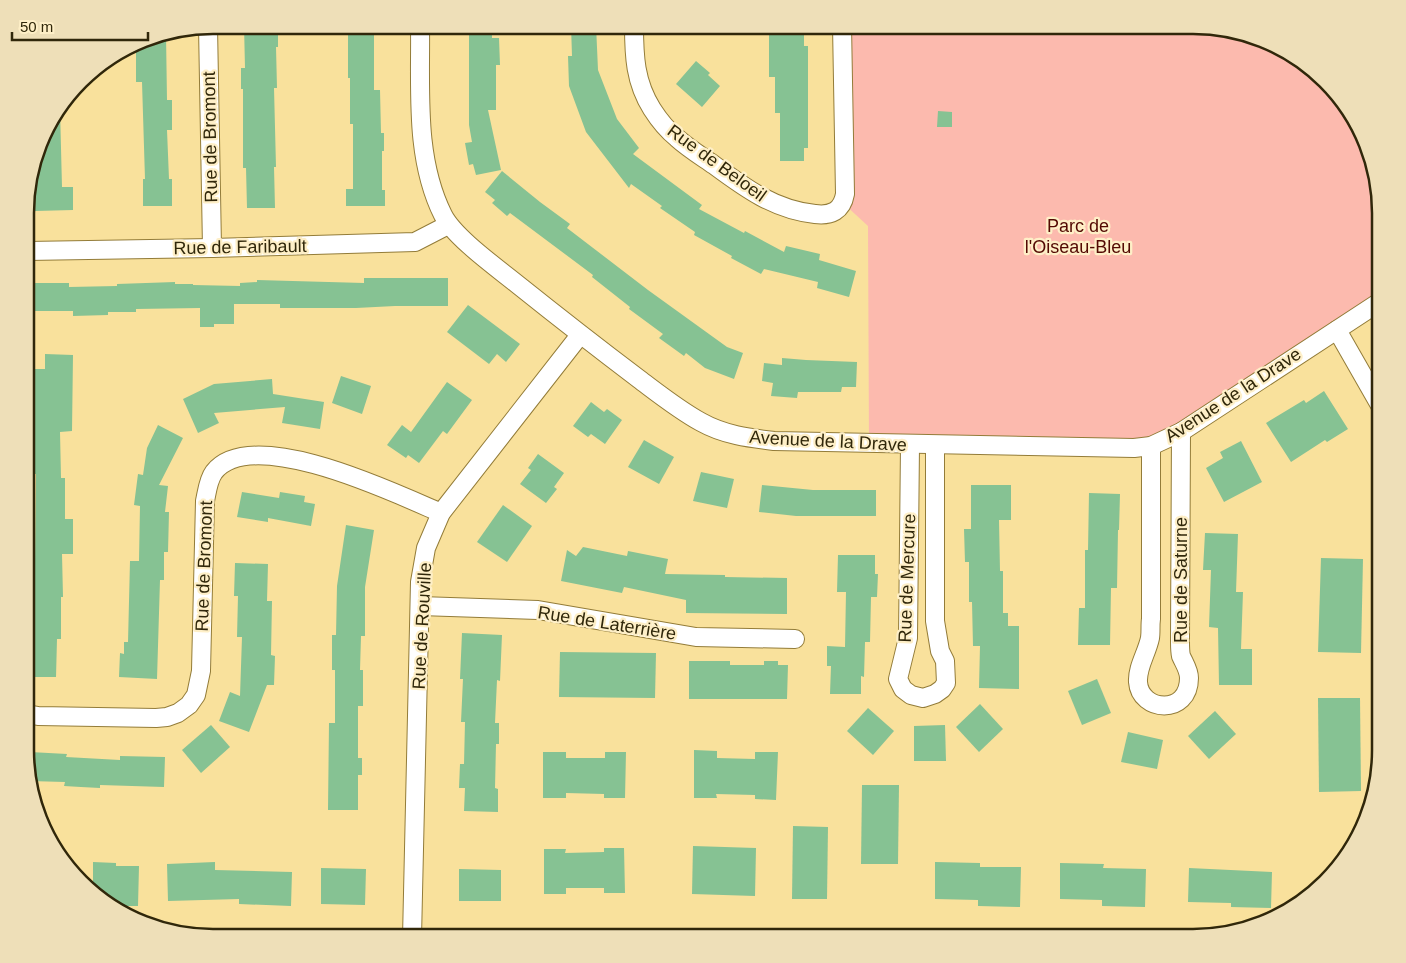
<svg xmlns="http://www.w3.org/2000/svg" width="1406" height="963" font-family="Arial,sans-serif">
  <style>
    .green { fill: #fcbaae }
    .building { fill: #86c293 }
    .lines { fill: none; stroke-linecap: round; stroke-linejoin: round }
    .minor-casing { stroke: #937c39; stroke-width: 20 }
    .minor { stroke: #fff; stroke-width: 18 }
    .labels { text-anchor: middle; stroke-width: 4.5; stroke-linejoin: round; paint-order: stroke }
    .street-label { font-size: 18px; fill: #30270a; stroke: #feefc7 }
    .park-label { font-size: 18px; fill: #530903; stroke: #feefc7 }
    .rim { fill: none; stroke: #30270a; stroke-width: 2.5 }
  </style>
  <rect width="100%" height="100%" fill="#f9e19c"/>
  <path class="green" d="M842 25H1205L1254 35 1307 64 1361 130 1381 201V301L1166 440 869 443 868 226 843 203Z"/>
  <g class="building">
    <path d="M244 25H278V47H276L277 88H274L276 167H274L275 208H247L246 168H243V89H241V68H245Z"/>
    <path d="M348 25H374V90H380L381 133H384V151H382V190H385V206H346V189H353V124H350V78H348Z"/>
    <path d="M469 25H492V38H499L500 65H496V110H488L501 170 476 175 473 164 469 165 465 143 472 142 469 125Z"/>
    <path d="M571 25H596L598 70 617 119 639 148 633 154 702 205 699 209 744 233 745 231 784 252 786 246 820 254 819 260 856 271 849 297 817 288 818 282 764 269 761 274 731 258 732 256 694 235 695 232 660 208 662 206 631 184 629 188 586 132 569 86 568 56H572Z"/>
    <path d="M769 25H804V46H808V148H804V161H780V113H775V77H769Z"/>
    <path d="M166 34 167 100H172V130H167L169 179H172V206H143V179H145L142 82H136V43L141 39Z"/>
    <path d="M696 61 710 73 708 75 720 86 702 107 676 84Z"/>
    <path d="M60 109 62 187H73V210L35 211 36 158 44 130Z"/>
    <path d="M938 111 952 112V127H937Z"/>
    <path d="M502 171 540 202 570 224 567 228 648 290 727 347 743 353 734 379 705 368 686 353 684 356 659 338 663 334 629 309 630 307 592 277 593 275 510 213 507 216 492 203 495 200 485 192Z"/>
    <path d="M364 278H448V306H395L356 308H280V304H234V324H214V327H200V308L136 309V312H108V315L73 316V311H34V283H69V287L117 286V284L175 282V284H193V285L240 286V283L257 282V280L364 283Z"/>
    <path d="M468 305 520 344 506 362 497 354 489 364 447 332Z"/>
    <path d="M45 354 73 355 72 431 60 432 61 478H65V519H73V554H62L63 597H61V639H57L56 677H28L29 643H33L34 560H35L36 474H33V369H45Z"/>
    <path d="M782 358 806 360 857 362 856 387H842L841 392H798L797 398 771 396 773 383 762 381 764 363 782 365Z"/>
    <path d="M341 376 371 386 362 414 332 403Z"/>
    <path d="M272 379 273 394 324 402 320 429 282 423 285 407 214 413 219 423 198 433 183 399 214 384Z"/>
    <path d="M447 382 472 400 447 434 443 431 419 463 408 455 406 458 387 445 402 425 411 432Z"/>
    <path d="M1324 391 1348 429 1327 442 1325 440 1291 462 1266 423 1304 400 1306 403Z"/>
    <path d="M591 402 604 412 607 409 622 420 605 444 591 434 588 437 573 426Z"/>
    <path d="M158 425 183 438 159 485 168 486 165 512H169L168 552H164V580H160L157 679 119 677 120 653 124 654V642H128L130 561H139L140 506 134 505 138 474 143 475 147 448Z"/>
    <path d="M644 440 674 457 659 484 628 467Z"/>
    <path d="M1241 441 1262 482 1224 502 1206 468 1223 458 1220 452Z"/>
    <path d="M538 454 564 473 554 487 557 489 546 503 520 484 531 470 528 468Z"/>
    <path d="M701 472 734 479 727 508 693 501Z"/>
    <path d="M762 485 813 490H876V516H796L759 512Z"/>
    <path d="M971 485H1011V520H999L1000 571H1003V613H1008V626H1019V689L979 688 980 646H973L972 602H969V562H965L964 529H971Z"/>
    <path d="M242 492 279 498 280 492 305 496 304 502 315 504 311 526 268 518V522L237 517Z"/>
    <path d="M1089 493 1120 494 1119 530H1118L1117 588H1111L1110 645H1078L1079 608H1085V550H1088Z"/>
    <path d="M503 505 532 526 507 562 477 542Z"/>
    <path d="M346 525 374 530 365 587V636H361L360 670H363V706H358V758H362V775H358V810H328L329 723H335V670H332V635H336L337 586Z"/>
    <path d="M1205 533 1238 534 1236 592H1243L1241 649H1252V685H1219L1218 628 1209 627 1211 570H1203Z"/>
    <path d="M583 547 627 556 628 551 668 559 665 574 725 575V577L787 578V614L686 613V600L624 587 622 593 561 581 567 550 576 556Z"/>
    <path d="M838 555H875V574H878L877 597H871L870 642H865L864 677 861 676V694H830L831 666H827V646L845 647 846 592H837Z"/>
    <path d="M1321 558 1363 559 1361 653 1318 652Z"/>
    <path d="M235 563 268 564 267 601H272L271 655 275 656 274 685H267L249 732 219 721 230 692 240 696 242 637H237L238 596H234Z"/>
    <path d="M462 633 502 635 500 681 497 680 495 723H499V744H496L495 788 498 789V812L464 811 465 788H459L460 764H464L465 722H461L463 679H460Z"/>
    <path d="M560 652 656 653 655 698 559 697Z"/>
    <path d="M689 661H730V665H764V661H778V665H788L787 699H689Z"/>
    <path d="M1097 679 1111 713 1082 725 1068 691Z"/>
    <path d="M1318 698H1360L1361 791 1319 792Z"/>
    <path d="M980 704 1003 729 979 752 956 727Z"/>
    <path d="M868 708 894 731 873 755 847 731Z"/>
    <path d="M1215 711 1236 734 1209 759 1188 736Z"/>
    <path d="M211 725 230 747 201 773 182 750Z"/>
    <path d="M945 725 946 761H914V726Z"/>
    <path d="M1128 732 1163 740 1157 769 1121 762Z"/>
    <path d="M694 750 717 751V758L755 759V752H778L776 800 755 799V795L716 794 717 798H694Z"/>
    <path d="M30 752 67 754 66 757 120 760V756L165 757 164 787 100 785V788L81 787 64 786 65 782 29 781 27 774V759H29Z"/>
    <path d="M543 752H566V758H605V752H626L625 798H604V794L566 793V798H543Z"/>
    <path d="M862 785H899L898 864H861Z"/>
    <path d="M793 826 828 827 827 899H792Z"/>
    <path d="M693 846 756 848 755 896 692 894Z"/>
    <path d="M604 848H624L625 893H604V888H566V894H544V849H566L565 853 604 852Z"/>
    <path d="M93 862 116 863V866H139L138 906H115V901L99 899 93 893Z"/>
    <path d="M215 862V870L292 872 291 906 239 904V899L168 901 167 864Z"/>
    <path d="M935 862 980 863V867H1021L1020 907 978 906V900L935 899Z"/>
    <path d="M1060 863 1104 864 1103 868 1146 869 1145 907 1102 906V900L1060 899Z"/>
    <path d="M321 868 366 869 365 905 321 904Z"/>
    <path d="M1189 868 1272 872 1271 908 1231 907V903L1188 902Z"/>
    <path d="M459 869 501 870V901H459Z"/>
  </g>
  <g class="lines">
    <defs>
      <g id="minor">
        <path d="M420 25C421 88 414 157 443 215 454 237 496 267 517 284 557 316 598 348 639 379 659 394 679 410 701 422 724 435 749 438 774 441L1134 448 1151 446 1181 432 1381 301"/>
        <path d="M634 25C634 56 635 82 652 109 659 120 667 130 677 138 688 148 701 156 714 165 745 188 775 210 815 214 831 216 842 211 845 194L842 25"/>
        <path d="M208 26 212 248"/>
        <path d="M27 251 212 248 415 242 448 225"/>
        <path d="M1337 330 1381 407"/>
        <path d="M910 445 908 638 898 679 903 689 911 695 923 698 935 694 942 689 946 683 945 661 940 651 935 621V445"/>
        <path d="M1151 446V619C1150 625 1151 632 1150 638 1147 653 1137 667 1138 682 1140 712 1189 716 1189 678 1189 670 1184 663 1181 656 1180 652 1180 646 1180 641L1181 432"/>
        <path d="M420 606 538 610 696 637 795 639"/>
        <path d="M27 714 38 716 156 718 167 717 178 713 189 705 196 695 201 671 205 501C207 492 208 480 214 472 252 424 397 494 441 513"/>
        <path d="M412 938 420 582 426 548 441 513 580 335"/>
      </g>
    </defs>
    <use href="#minor" class="minor-casing"/>
    <use href="#minor" class="minor"/>
  </g>
  <g class="labels">
    <g class="street-label">
      <text transform="translate(210 137) rotate(-91)" y="6">Rue de Bromont</text>
      <text transform="translate(717 163) rotate(36)" y="6">Rue de Beloeil</text>
      <text transform="translate(240 247) rotate(-1)" y="6">Rue de Faribault</text>
      <text transform="translate(1233 395) rotate(-33)" y="6">Avenue de la Drave</text>
      <text transform="translate(828 441) rotate(3)" y="6">Avenue de la Drave</text>
      <text transform="translate(204 566) rotate(-88)" y="6">Rue de Bromont</text>
      <text transform="translate(907 578) rotate(-88)" y="6">Rue de Mercure</text>
      <text transform="translate(1181 580) rotate(-90)" y="6">Rue de Saturne</text>
      <text transform="translate(607 623) rotate(9)" y="6">Rue de Laterrière</text>
      <text transform="translate(422 626) rotate(-87)" y="6">Rue de Rouville</text>
    </g>
    <g class="park-label">
      <text x="1078" y="232">Parc de<tspan x="1078" dy="21">l'Oiseau-Bleu</tspan></text>
    </g>
  </g>
  <path d="M0 0H1406V963H0ZM213 34H1193A179 179 0 0 1 1372 213V750A179 179 0 0 1 1193 929H213A179 179 0 0 1 34 750V213A179 179 0 0 1 213 34Z" fill="#eedfb8" fill-rule="evenodd"/>
  <path class="rim" d="M213 34H1193A179 179 0 0 1 1372 213V750A179 179 0 0 1 1193 929H213A179 179 0 0 1 34 750V213A179 179 0 0 1 213 34Z"/>
  <path d="M12 32v8h136v-8" fill="none" stroke="#30270a" stroke-width="2.5"/>
  <text x="20" y="32" font-size="15" fill="#30270a" stroke="#feefc7" stroke-width="4" paint-order="stroke">50 m</text>
</svg>
